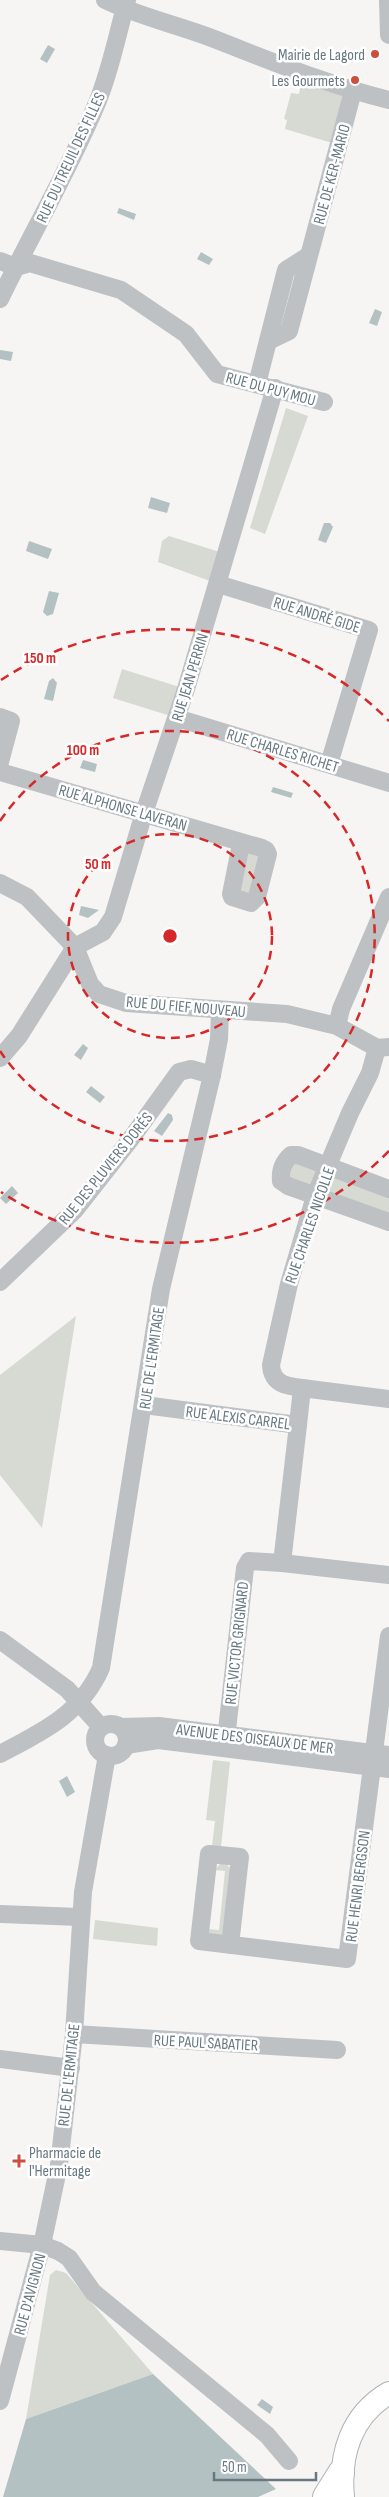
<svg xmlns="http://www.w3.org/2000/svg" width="389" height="2497" font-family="'Sofia Sans Condensed',sans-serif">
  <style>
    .green { fill: #d6dad3 }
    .water { fill: #b4c1c3 }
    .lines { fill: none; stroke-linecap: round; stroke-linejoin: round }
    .major-casing { stroke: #afb4b6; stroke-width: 24 }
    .highway-casing { stroke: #afb3b5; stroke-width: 28 }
    .minor { stroke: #bdc1c4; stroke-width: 18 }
    .major { stroke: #fff; stroke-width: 22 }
    .highway { stroke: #fff; stroke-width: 26 }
    .ring { fill: none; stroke: #d62828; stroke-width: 2.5; stroke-dasharray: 9 6 }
    .poi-dot { fill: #cd4e3b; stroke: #fff; stroke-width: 2 }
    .labels { text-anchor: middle; stroke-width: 5; stroke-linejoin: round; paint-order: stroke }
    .poi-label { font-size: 16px; fill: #687880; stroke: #fff; text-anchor: end }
    .street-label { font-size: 16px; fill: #687880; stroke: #fff }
    .centre { fill: #d62828; stroke: #fff; stroke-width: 2.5 }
    .ring-label { font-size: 15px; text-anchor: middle; font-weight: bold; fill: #d62828; stroke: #fff; stroke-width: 5; stroke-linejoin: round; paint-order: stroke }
  </style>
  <rect width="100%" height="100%" fill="#f6f5f3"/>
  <g class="green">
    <path d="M303 74 353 91 339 145 285 129 287 120 284 119 291 93 299 94Z"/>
    <path d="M286 408 308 416 265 534 250 528Z"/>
    <path d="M169 536 226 554 218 584 158 562 162 541Z"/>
    <path d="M122 669 186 689 177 718 113 698Z"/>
    <path d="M262 848 257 897 230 888 240 849Z"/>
    <path d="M285 1160 389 1189V1222L288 1186Z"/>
    <path d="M76 1316 42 1528 0 1475V1375Z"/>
    <path d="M213 1760 230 1762 221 1847 212 1846 215 1821 206 1820Z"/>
    <path d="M221 1863H226L231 1870 222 1936 209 1934 208 1929 219 1930 225 1871 214 1870Z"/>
    <path d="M95 1920 158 1928 157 1946 93 1939Z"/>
    <path d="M56 2270 66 2273 153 2374 26 2419 50 2275Z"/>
  </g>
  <g class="water">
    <path d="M48 45 55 49 47 63 40 59Z"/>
    <path d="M119 208 136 214 134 220 117 213Z"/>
    <path d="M201 252 213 259 209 265 197 259Z"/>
    <path d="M375 309 382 312 377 326 369 323Z"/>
    <path d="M0 350 13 352 11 361 0 359Z"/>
    <path d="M151 497 170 503 167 513 148 508Z"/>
    <path d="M324 523H330L333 527 326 543 318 540Z"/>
    <path d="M29 541 52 549 48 559 26 551Z"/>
    <path d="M49 591 59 593 53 614 47 616 43 612Z"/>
    <path d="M53 678 57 683 53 701 44 699 49 681Z"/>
    <path d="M83 760 97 764 95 772 80 768Z"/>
    <path d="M273 787 293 793 291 798 271 792Z"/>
    <path d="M81 906 99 910 88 918 79 915Z"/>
    <path d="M83 1044 88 1048 81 1060 74 1055Z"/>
    <path d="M91 1086 105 1097 100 1103 86 1092Z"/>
    <path d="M168 1113 172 1115 173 1120 162 1136 154 1131Z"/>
    <path d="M12 1186 18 1193 6 1204 0 1198Z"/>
    <path d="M67 1776 75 1792 67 1797 59 1781Z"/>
    <path d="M153 2374 276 2489 258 2497H3L26 2419Z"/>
    <path d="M262 2399 273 2407 270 2414 257 2405Z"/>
  </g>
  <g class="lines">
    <defs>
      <path id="major" d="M343 2497C339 2455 351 2415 389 2393"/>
      <path id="highway" d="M326 2497 341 2473"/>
    </defs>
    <use href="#major" class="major-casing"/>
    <use href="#highway" class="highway-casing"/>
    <g class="minor">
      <path d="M105 0C138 16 174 24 209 37 269 60 327 85 389 100"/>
      <path d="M388 0 389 35"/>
      <path d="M0 261 16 267 30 263 121 290 186 334 217 374 324 402"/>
      <path d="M0 299C32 233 69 170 97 103 111 69 117 35 127 0"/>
      <path d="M268 341 289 331 353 91"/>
      <path d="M257 384 286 270 308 256"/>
      <path d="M218 584 369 630 329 764"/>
      <path d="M0 717 11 721 0 762"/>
      <path d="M177 718 389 783"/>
      <path d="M0 772 262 848 266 850 268 854 257 897 251 903 232 897 231 894 240 849 247 844"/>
      <path d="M0 883 27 897 75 947 90 984 99 994 126 1003 287 1014 337 1026 377 1048 389 1047"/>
      <path d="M337 1026 341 1009 389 897"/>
      <path d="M0 1058 19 1036 75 947 103 932 113 917 144 813 186 689 275 388"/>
      <path d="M389 1189 298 1155H291C283 1162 280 1171 281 1181L288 1186 389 1222"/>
      <path d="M0 1282 75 1210 130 1140 179 1072 191 1069 212 1075"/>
      <path d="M302 1388C286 1386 272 1384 271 1365L289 1284 315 1196 350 1113 370 1073 377 1048"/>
      <path d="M144 1405 298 1425 302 1388 389 1399"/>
      <path d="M282 1563 389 1575"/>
      <path d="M0 1640 67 1689 101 1727"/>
      <circle cx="111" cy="1740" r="16"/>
      <path d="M121 1727 159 1726 389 1755"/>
      <path d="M126 1745 158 1740 389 1769"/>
      <path d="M225 1748 245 1568 249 1561 282 1563 298 1425"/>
      <path d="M0 1754C42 1732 81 1714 101 1668L161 1289 212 1075 219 1039 220 1011"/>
      <path d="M0 1914 80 1917"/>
      <path d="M230 1945 240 1857 209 1854 199 1941 347 1959 389 1636"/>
      <path d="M74 2034 337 2050"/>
      <path d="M0 2059 71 2068"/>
      <path d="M0 2241 42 2245 58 2251 69 2258 93 2292 267 2435 289 2461"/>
      <path d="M0 2401 42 2245 59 2165 74 2034 83 1892 107 1755"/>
    </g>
    <use href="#major" class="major"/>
    <use href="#highway" class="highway"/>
  </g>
  <g class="ring">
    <circle cx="170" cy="936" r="102"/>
    <path d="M0 821A205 205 0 1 1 0 1051"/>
    <path d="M389 1151A307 307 0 0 1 1 1192M1 680A307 307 0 0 1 389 721"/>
  </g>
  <g class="poi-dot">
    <circle cx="375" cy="54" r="5"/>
    <circle cx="355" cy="80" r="5"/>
    <path d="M16.5 2153.5h5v5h5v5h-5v5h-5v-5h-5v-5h5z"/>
  </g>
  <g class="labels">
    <g class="poi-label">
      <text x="365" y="60">Mairie de Lagord</text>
      <text x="345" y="86">Les Gourmets</text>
      <text x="29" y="2158" text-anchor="start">Pharmacie de<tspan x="29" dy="18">l'Hermitage</tspan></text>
    </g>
    <g class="street-label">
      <text transform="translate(70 157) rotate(-65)" y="6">RUE DU TREUIL DES FILLES</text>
      <text transform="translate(331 174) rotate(-75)" y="6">RUE DE KER-MARIO</text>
      <text transform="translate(271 388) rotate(15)" y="6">RUE DU PUY MOU</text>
      <text transform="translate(317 614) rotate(17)" y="6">RUE ANDRÉ GIDE</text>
      <text transform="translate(189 677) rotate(-73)" y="6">RUE JEAN PERRIN</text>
      <text transform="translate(283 750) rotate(17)" y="6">RUE CHARLES RICHET</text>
      <text transform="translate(123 807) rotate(16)" y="6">RUE ALPHONSE LAVERAN</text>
      <text transform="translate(186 1006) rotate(5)" y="6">RUE DU FIEF NOUVEAU</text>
      <text transform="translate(105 1168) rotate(-51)" y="6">RUE DES PLUVIERS DORÉS</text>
      <text transform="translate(309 1225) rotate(-71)" y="6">RUE CHARLES NICOLLE</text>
      <text transform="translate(151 1358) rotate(-82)" y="6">RUE DE L'ERMITAGE</text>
      <text transform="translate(238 1417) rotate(7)" y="6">RUE ALEXIS CARREL</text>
      <text transform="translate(236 1643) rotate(-84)" y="6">RUE VICTOR GRIGNARD</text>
      <text transform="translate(255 1738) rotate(7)" y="6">AVENUE DES OISEAUX DE MER</text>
      <text transform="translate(357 1886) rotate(-83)" y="6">RUE HENRI BERGSON</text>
      <text transform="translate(206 2042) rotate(3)" y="6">RUE PAUL SABATIER</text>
      <text transform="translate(68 2075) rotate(-84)" y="6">RUE DE L'ERMITAGE</text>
      <text transform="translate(29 2294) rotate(-75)" y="6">RUE D'AVIGNON</text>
    </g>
  </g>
  <circle cx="170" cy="936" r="8" class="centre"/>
  <g class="ring-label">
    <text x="40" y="663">150 m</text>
    <text x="83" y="755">100 m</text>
    <text x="98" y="869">50 m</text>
  </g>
  <path d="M214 2472v8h102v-8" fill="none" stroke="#687880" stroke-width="2.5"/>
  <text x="222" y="2472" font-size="15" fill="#687880" stroke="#ffffff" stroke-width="4" paint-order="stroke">50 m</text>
</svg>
